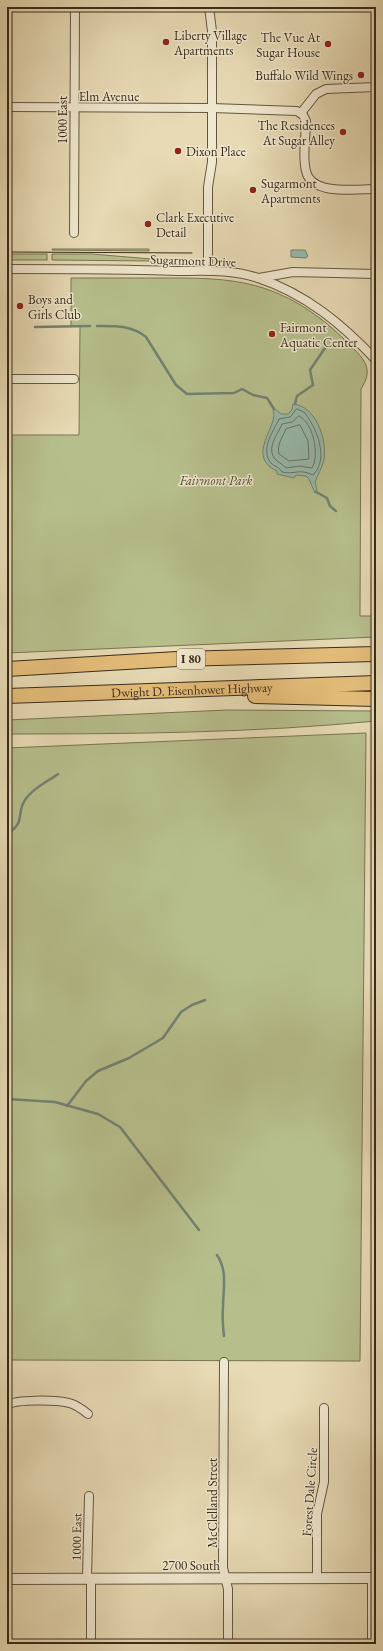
<svg xmlns="http://www.w3.org/2000/svg" width="383" height="1651" font-family="'EB Garamond',serif">
  <style>
    .green { fill: #b6bf8c; stroke: #787552 }
    .water { fill: #97bbad; stroke: #718172 }
    .lines { fill: none; stroke-linecap: round; stroke-linejoin: round }
    .shore { stroke: #687363; stroke-width: 1 }
    .stream { stroke: #718172; stroke-width: 2.5 }
    .minor-casing { stroke: #645740; stroke-width: 10 }
    .tertiary-casing { stroke: #645740; stroke-width: 12 }
    .motorway-casing { stroke: #392b19; stroke-width: 16 }
    .minor { stroke: #efe7ce; stroke-width: 8 }
    .tertiary { stroke: #efe7ce; stroke-width: 10 }
    .motorway { stroke: #e4bd7a; stroke-width: 14 }
    .tram { stroke: #392b19; stroke-width: 1 }
    .poi-dot { fill: #8f2418; stroke: #efe7ce; stroke-width: 1.5 }
    .labels { text-anchor: middle; stroke-width: 3; stroke-linejoin: round; paint-order: stroke }
    .shield { fill: #efe7ce; stroke: #70634f; stroke-width: 1 }
    .shield-label { font-size: 12px; font-weight: bold; fill: #392b19 }
    .poi-label { font-size: 13px; fill: #392b19; stroke: #efe7ce; text-anchor: start }
    .street-label { font-size: 13px; fill: #392b19; stroke: #efe7ce }
    .park-label { font-size: 13px; font-style: italic; fill: #524930; stroke: #efe7ce }
  </style>
  <rect width="100%" height="100%" fill="#e7dab4"/>
  <filter id="stains"><feTurbulence type="fractalNoise" baseFrequency=".005" numOctaves="4"/><feColorMatrix values="0 0 0 0 .2 0 0 0 0 .09 0 0 0 0 .02 0 0 0 .5 -.17"/></filter>
  <radialGradient id="worn" r=".72"><stop offset=".6" stop-color="#630" stop-opacity="0"/><stop offset="1" stop-color="#630" stop-opacity=".3"/></radialGradient>
  <g class="green">
    <path d="M52 249H149V251L52 250Z"/>
    <rect x="7" y="254" width="40" height="6"/>
    <path d="M52 254H92L151 259V261L52 260Z"/>
    <path d="M71 278C101 278 130 278 159 278 200 278 241 277 279 294 305 305 328 323 348 343 363 358 375 368 361 389L360 616H376V637L7 653V435H79L80 326H71Z"/>
    <path d="M227 710 376 711V721C253 733 130 734 7 734V720Z"/>
    <path d="M366 733 360 1361 7 1360V748Z"/>
  </g>
  <g class="water">
    <path d="M291 250H305L308 256 306 258 291 257Z"/>
    <path d="M293 404C316 406 327 439 324 459 322 469 317 475 315 483L317 490 315 493 309 479 306 476 296 475 294 478 277 474V471C244 456 280 425 273 410L275 409 281 414H288L292 410Z"/>
  </g>
  <g class="lines">
    <g class="shore">
      <path d="M297 409 304 412C316 427 330 458 313 475 298 468 296 475 282 472 279 467 276 467 272 464 259 451 273 432 279 419L290 417Z"/>
      <path d="M299 416C313 422 320 455 312 468L300 466 286 468C283 464 279 463 276 460 265 449 278 434 282 424L292 422Z"/>
      <path d="M300 425 308 441 309 459 289 461 279 454C277 444 282 438 286 429Z"/>
    </g>
    <g class="stream">
      <path d="M97 326C115 326 131 325 146 337L176 385 187 394 234 393 242 389 253 395 267 398 274 409"/>
      <path d="M35 327 90 326"/>
      <path d="M295 404 297 396 313 385 310 370 327 345"/>
      <path d="M316 492 327 498 330 506 336 511"/>
      <path d="M9 833C23 822 18 819 22 806 27 791 47 782 58 774"/>
      <path d="M7 1099 55 1102 98 1114 120 1127 199 1230"/>
      <path d="M67 1106 86 1081 98 1071 129 1058 163 1038 181 1012 192 1005 205 1000"/>
      <path d="M217 1255C228 1271 223 1290 223 1307 222 1317 223 1327 224 1336"/>
    </g>
    <defs>
      <g id="minor">
        <path d="M7 107 212 108 297 111 303 115 306 121C306 137 302 156 306 171 311 196 357 189 376 189"/>
        <path d="M301 113 316 94 326 89 376 87"/>
        <path d="M74 233 75 7"/>
        <path d="M7 269C64 269 120 269 177 271 204 271 232 269 258 278 306 294 342 324 376 360"/>
        <path d="M208 271V187L212 162V31L209 7"/>
        <path d="M259 278 293 272 376 274"/>
        <path d="M7 379H74"/>
        <path d="M224 1362 223 1568 228 1589V1644"/>
        <path d="M7 1405C16 1399 58 1400 69 1403 77 1405 82 1409 88 1414"/>
        <path d="M317 1577V1514L324 1482V1408"/>
        <path d="M87 1578 89 1496"/>
        <path d="M91 1644V1578"/>
        <path d="M372 1644V1578"/>
      </g>
      <path id="tertiary" d="M7 1579 376 1578"/>
      <g id="motorway">
        <path d="M7 669 177 659 376 654"/>
        <path id="s1" d="M7 696 376 683"/>
        <path d="M255 696 376 699"/>
      </g>
    </defs>
    <use href="#minor" class="minor-casing"/>
    <use href="#tertiary" class="tertiary-casing"/>
    <use href="#motorway" class="motorway-casing"/>
    <use href="#minor" class="minor"/>
    <use href="#tertiary" class="tertiary"/>
    <use href="#motorway" class="motorway"/>
    <path class="tram" d="M7 252 192 253"/>
  </g>
  <g class="poi-dot">
    <circle cx="166" cy="42" r="4"/>
    <circle cx="328" cy="44" r="4"/>
    <circle cx="361" cy="75" r="4"/>
    <circle cx="343" cy="132" r="4"/>
    <circle cx="178" cy="151" r="4"/>
    <circle cx="253" cy="190" r="4"/>
    <circle cx="148" cy="224" r="4"/>
    <circle cx="20" cy="306" r="4"/>
    <circle cx="272" cy="334" r="4"/>
  </g>
  <g class="labels">
    <rect class="shield" x="177" y="649" width="28" height="20" rx="3"/>
    <g class="shield-label">
      <text x="191" y="663">I 80</text>
    </g>
    <g class="poi-label">
      <text x="174" y="40">Liberty Village<tspan x="174" dy="15">Apartments</tspan></text>
      <text x="320" y="42" text-anchor="end">The Vue At<tspan x="320" dy="15">Sugar House</tspan></text>
      <text x="353" y="80" text-anchor="end">Buffalo Wild Wings</text>
      <text x="335" y="130" text-anchor="end">The Residences<tspan x="335" dy="15">At Sugar Alley</tspan></text>
      <text x="186" y="156">Dixon Place</text>
      <text x="261" y="188">Sugarmont<tspan x="261" dy="15">Apartments</tspan></text>
      <text x="156" y="222">Clark Executive<tspan x="156" dy="15">Detail</tspan></text>
      <text x="28" y="304">Boys and<tspan x="28" dy="15">Girls Club</tspan></text>
      <text x="280" y="332">Fairmont<tspan x="280" dy="15">Aquatic Center</tspan></text>
    </g>
    <g class="street-label">
      <text x="109" y="101">Elm Avenue</text>
      <text transform="translate(62 120) rotate(-90)" y="5">1000 East</text>
      <text transform="translate(193 260) rotate(2)" y="5">Sugarmont Drive</text>
      <text dy="5" stroke="none"><textPath href="#s1" startOffset="185">Dwight D. Eisenhower Highway</textPath></text>
      <text transform="translate(309 1492) rotate(-86)" y="5">Forest Dale Circle</text>
      <text transform="translate(212 1503) rotate(-90)" y="5">McClelland Street</text>
      <text transform="translate(76 1537) rotate(-89)" y="5">1000 East</text>
      <text x="191" y="1570">2700 South</text>
    </g>
    <g class="park-label">
      <text x="216" y="485">Fairmont Park</text>
    </g>
  </g>
  <rect width="383" height="1651" fill="none" stroke="#e7dab4" stroke-width="24"/>
  <rect x="8" y="8" width="367" height="1635" fill="none" stroke="#392b19" stroke-width="2"/>
  <rect x="12" y="12" width="359" height="1627" fill="none" stroke="#392b19"/>
  <rect width="100%" height="100%" filter="url(#stains)"/>
  <rect width="100%" height="100%" fill="url(#worn)"/>
</svg>
